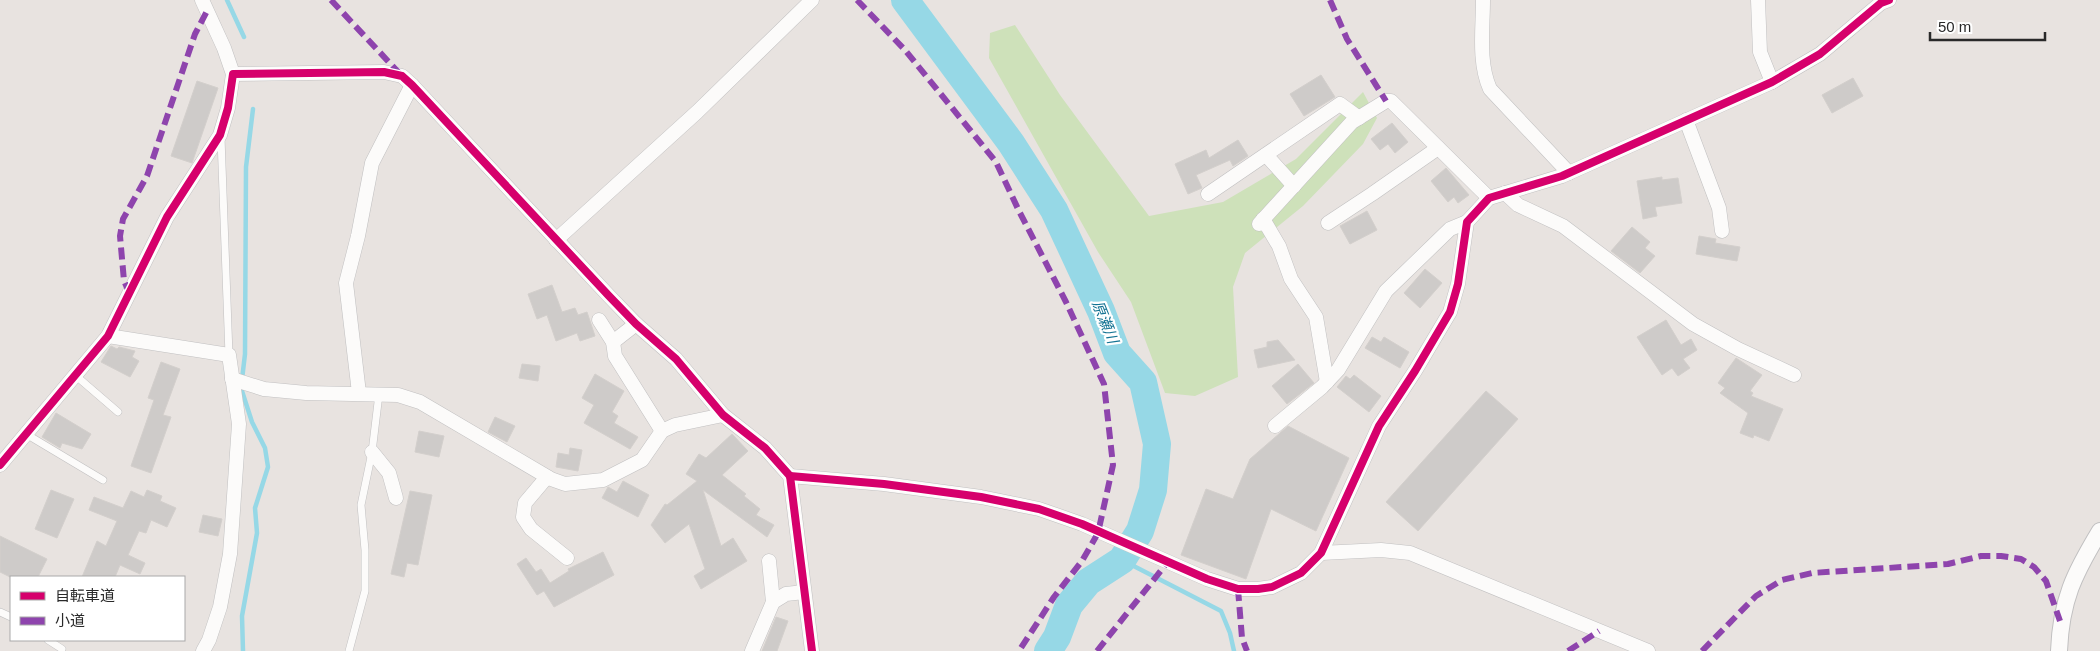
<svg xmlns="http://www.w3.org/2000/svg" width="2100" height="651" font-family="Helvetica,'Noto Sans JP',sans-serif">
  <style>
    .green { fill: #cee1ba }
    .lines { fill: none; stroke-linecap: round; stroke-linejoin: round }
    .stream { stroke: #96d8e6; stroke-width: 4.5 }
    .river { stroke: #96d8e6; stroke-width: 28 }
    .building { fill: #cecbc9; stroke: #d3cfcc }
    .service-casing { stroke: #c1c0c1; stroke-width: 8 }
    .minor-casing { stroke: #c1c0c1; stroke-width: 15 }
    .tertiary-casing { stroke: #c1c0c1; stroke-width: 18 }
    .service { stroke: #fcfbfa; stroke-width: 7 }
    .minor { stroke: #fcfbfa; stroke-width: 14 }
    .tertiary { stroke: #fcfbfa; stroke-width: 16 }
    .quiet { stroke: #8e44ad; stroke-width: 6; stroke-dasharray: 12 6; stroke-linecap: butt }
    .cycleway-casing { stroke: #fff; stroke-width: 11 }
    .cycleway { stroke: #d6006c; stroke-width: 8 }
    .labels { text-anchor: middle; stroke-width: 4.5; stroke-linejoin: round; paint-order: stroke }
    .water-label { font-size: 15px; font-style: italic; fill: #147393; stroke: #fff }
  </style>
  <rect width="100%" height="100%" fill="#e8e3e0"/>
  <path class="green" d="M1015 25 1060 95 1149 216 1223 202 1296 159 1363 92 1377 118 1363 144 1303 206 1245 253 1233 287 1238 377 1195 396 1165 393 1131 302 1098 252 989 58 990 33Z"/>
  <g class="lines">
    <g class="stream">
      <path d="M227 0 244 37"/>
      <path d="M1122 560 1221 611 1230 633 1234 651"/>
      <path d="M243 651 242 616 257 533 255 508 268 467 265 448 252 422 241 388 245 354 246 167 253 109"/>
    </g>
    <path class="river" d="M905 0 1011 143 1054 210 1101 311 1117 353 1143 382 1157 444 1153 490 1140 531 1122 560 1088 582 1069 605 1057 637 1048 651"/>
  </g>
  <g class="building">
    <path d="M1321 75 1335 97 1304 116 1290 94Z"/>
    <path d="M1853 78 1863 96 1832 113 1822 95Z"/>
    <path d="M197 81 218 88 192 163 171 156Z"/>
    <path d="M1392 123 1408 142 1395 153 1388 144 1380 150 1371 139Z"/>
    <path d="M1238 140 1248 156 1233 166 1230 160 1196 175 1202 188 1188 194 1175 164 1206 150 1209 158Z"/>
    <path d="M1446 168 1469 195 1458 203 1454 197 1448 202 1431 181Z"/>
    <path d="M1662 177V180L1678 178 1682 203 1655 207 1657 216 1643 219 1637 181Z"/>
    <path d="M1367 211 1377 230 1350 244 1340 226Z"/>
    <path d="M1632 227 1650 242 1645 248 1655 256 1640 273 1611 251Z"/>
    <path d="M1699 236 1716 239 1715 243 1740 247 1737 261 1696 254Z"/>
    <path d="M1425 269 1442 283 1420 308 1404 293Z"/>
    <path d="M552 285 562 312 575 308 578 315 587 312 595 336 580 341 577 333 556 341 547 315 537 319 528 294Z"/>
    <path d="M1666 320 1681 345 1691 339 1697 350 1683 359 1690 368 1678 376 1672 368 1662 375 1637 337Z"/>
    <path d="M1372 337 1381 342 1384 337 1409 352 1400 368 1365 348Z"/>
    <path d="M1278 340 1295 360 1258 368 1254 350 1267 347V342Z"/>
    <path d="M111 346 117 349 119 347 135 351 132 357 139 361 130 377 101 362Z"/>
    <path d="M1736 358 1762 375 1750 391 1753 393 1751 396 1783 409 1769 441 1754 435 1753 438 1740 433 1748 413 1720 393 1725 388 1718 383Z"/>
    <path d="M161 362 180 369 163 415 171 417 151 473 131 466 154 400 148 398Z"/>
    <path d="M522 364 540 366 538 381 519 378Z"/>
    <path d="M1298 364 1314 383 1287 404 1272 386Z"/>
    <path d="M595 374 624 391 612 412 618 416 614 423 638 437 630 449 584 423 594 405 582 398Z"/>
    <path d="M1354 375 1381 396 1369 412 1337 387 1346 376 1350 379Z"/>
    <path d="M1486 391 1518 419 1418 531 1386 502Z"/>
    <path d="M56 413 91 434 82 449 62 443 60 448 42 437Z"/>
    <path d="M495 417 515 426 507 442 488 432Z"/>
    <path d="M1288 426 1349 458 1316 531 1271 509 1246 579 1181 555 1206 489 1233 499 1250 459Z"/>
    <path d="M419 431 444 436 439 457 415 452Z"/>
    <path d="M732 434 748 451 722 475 746 494 744 496 760 509 756 515 774 525 767 537 703 490 721 546 733 538 747 561 701 589 694 576 705 569 689 524 665 543 651 525 665 504 667 505 697 481 686 474 699 454 706 458Z"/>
    <path d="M570 448 582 450 578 471 556 467 558 453 569 455Z"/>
    <path d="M623 481 649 495 638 517 602 498 608 487 617 492Z"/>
    <path d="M51 490 74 499 57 538 35 529Z"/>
    <path d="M147 490 162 496 160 501 176 508 167 527 151 520 146 533 139 531 128 555 145 563 140 574 120 565 115 577H82L97 541 106 546 117 521 89 510 94 497 123 508 131 491 144 497Z"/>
    <path d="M410 491 432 495 418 565 407 563 404 577 391 574Z"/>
    <path d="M203 515 222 519 218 536 199 532Z"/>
    <path d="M0 536 47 559 38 577H10L0 572Z"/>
    <path d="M603 552 614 575 554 607 544 591 537 595 517 564 526 558 536 572 541 569 550 583 569 571 568 569Z"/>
    <path d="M776 617 788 621 777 651H762Z"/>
  </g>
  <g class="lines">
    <defs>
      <g id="service">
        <path d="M221 138 229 355"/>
        <path d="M75 375 118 412"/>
        <path d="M26 434 103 480"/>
        <path d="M0 612 11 617"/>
        <path d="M48 640 62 649"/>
        <path d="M349 651 365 591V550L361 505 372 452 379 394"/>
      </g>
      <g id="minor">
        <path d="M202 0 224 48 233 74"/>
        <path d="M1483 0C1483 29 1478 62 1490 89L1569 173"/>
        <path d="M1758 0 1760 52 1772 82"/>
        <path d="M1686 120 1719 208 1722 231"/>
        <path d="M1266 155 1294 186"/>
        <path d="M1505 193 1518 205 1563 226 1693 324 1738 349 1794 375"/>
        <path d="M1208 194 1340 104 1359 118"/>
        <path d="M1263 219 1279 246 1291 279 1316 317 1327 382"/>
        <path d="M1328 223 1372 194 1438 148"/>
        <path d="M1259 224 1352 122 1386 101H1391L1489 198"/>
        <path d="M556 240 697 112 812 0"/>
        <path d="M599 320 613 342 615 356 662 431"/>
        <path d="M108 336 229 355 239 424 230 554 220 607 209 640 203 651"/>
        <path d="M613 342 636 324"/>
        <path d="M232 379 264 389 306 393 398 395 420 402 551 479 565 484 603 480 642 460 662 431 675 425 723 415"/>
        <path d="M359 393 346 283 358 236 372 163 412 85"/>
        <path d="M1275 426 1322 387 1338 370 1386 291 1450 229 1467 222"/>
        <path d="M372 452 389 473 396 498"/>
        <path d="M0 465 108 336 167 217 220 135 228 108 233 74 384 72 402 76 412 85 609 296 636 324 676 359 723 415 765 448 790 476 812 651"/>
        <path d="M790 476 884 484 981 497 1039 509 1082 524 1207 579 1238 589H1258L1272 587 1301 573 1321 553 1379 426 1415 371 1450 312 1458 284 1467 222 1489 198 1562 176 1772 82 1820 54 1881 3 1889 0"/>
        <path d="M547 477 525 503 523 517 531 529 567 558"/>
        <path d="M1321 553 1381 550 1410 553 1648 651"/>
        <path d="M769 561 773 602"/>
        <path d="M752 651 773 602 786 594 804 592"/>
      </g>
      <path id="tertiary" d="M2059 651C2061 600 2074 574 2100 531"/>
    </defs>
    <use href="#service" class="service-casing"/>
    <use href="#minor" class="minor-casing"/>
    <use href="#tertiary" class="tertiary-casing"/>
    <use href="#service" class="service"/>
    <use href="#minor" class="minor"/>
    <use href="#tertiary" class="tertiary"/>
    <g class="quiet">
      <path d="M331 0 400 74"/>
      <path d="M857 0 905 50 996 162 1019 211 1066 302 1104 384 1113 465 1098 533 1082 561 1054 597 1019 651"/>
      <path d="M1330 0 1347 39 1386 101"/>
      <path d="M130 294 124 281 120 236 123 219 147 176 195 34 207 11"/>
      <path d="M1238 589 1242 638 1247 651"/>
      <path d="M1097 651 1167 563"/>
      <path d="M1568 651 1599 631"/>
      <path d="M1702 651 1756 596 1782 580 1812 573 1948 564 1981 556H2001L2021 559 2034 567 2046 581 2060 621"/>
    </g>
    <defs>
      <g id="cycleway">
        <path d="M0 465 108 336 167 217 220 135 228 108 233 74 384 72 402 76 412 85 609 296 636 324 676 359 723 415 765 448 790 476 812 651"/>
        <path d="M790 476 884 484 981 497 1039 509 1082 524 1207 579 1238 589H1258L1272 587 1301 573 1321 553 1379 426 1415 371 1450 312 1458 284 1467 222 1489 198 1562 176 1772 82 1820 54 1881 3 1889 0"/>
      </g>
    </defs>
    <use href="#cycleway" class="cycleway-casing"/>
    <use href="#cycleway" class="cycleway"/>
  </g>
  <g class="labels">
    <g class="water-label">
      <text transform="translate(1105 322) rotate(68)" y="5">原瀬川</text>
    </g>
  </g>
  <rect x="10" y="576" width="175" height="65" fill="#ffffff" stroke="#a9a9a9"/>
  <rect x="20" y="592" width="25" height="8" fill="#d6006c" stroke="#a9a9a9"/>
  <text x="55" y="601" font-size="15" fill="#292929">自転車道</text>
  <rect x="20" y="617" width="25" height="8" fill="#8e44ad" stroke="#a9a9a9"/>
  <text x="55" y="626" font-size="15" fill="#292929">小道</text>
  <path d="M1930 32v8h115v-8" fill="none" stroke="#292929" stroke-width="2.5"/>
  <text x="1938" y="32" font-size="15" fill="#292929" stroke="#ffffff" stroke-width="4" paint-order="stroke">50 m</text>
</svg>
